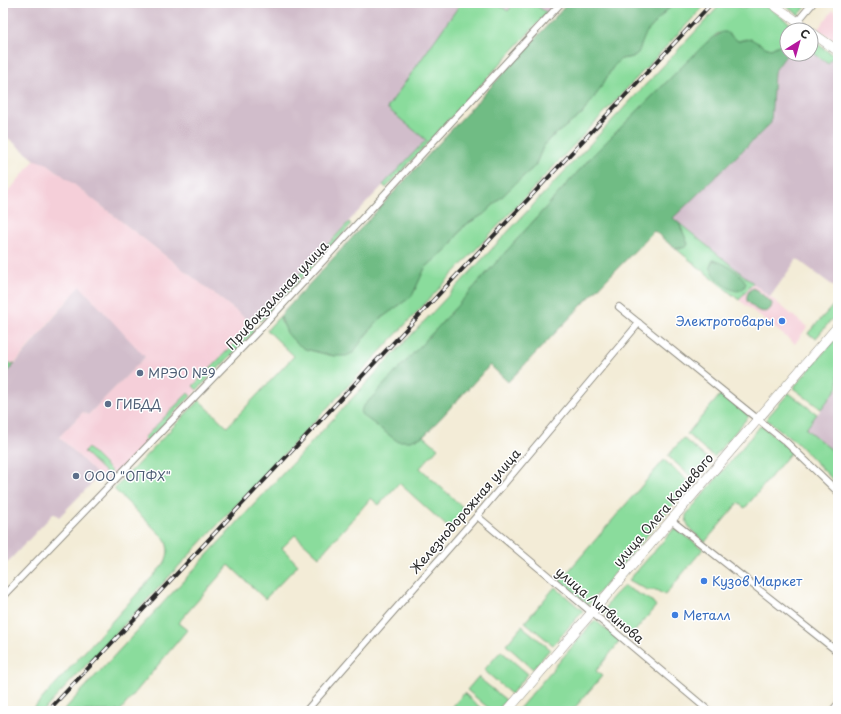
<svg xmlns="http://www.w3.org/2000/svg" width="841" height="714" font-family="'Playpen Sans',sans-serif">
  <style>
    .built { fill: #f5cfd9 }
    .industrial { fill: #d1bdcb }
    .green { fill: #8adc9c; stroke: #5a8464 }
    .forest { fill: #6fbc84; stroke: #4d7458 }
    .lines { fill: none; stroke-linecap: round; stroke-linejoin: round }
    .street-casing { stroke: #8f8c81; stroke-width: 8 }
    .secondary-casing { stroke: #8f8c81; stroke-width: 10 }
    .street { stroke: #fff; stroke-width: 6 }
    .secondary { stroke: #fff; stroke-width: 9 }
    .rail-casing { stroke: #2b2b2b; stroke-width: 4 }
    .rail { stroke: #fff; stroke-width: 2.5; stroke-dasharray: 8; stroke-linecap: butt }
    .shop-dot { fill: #3f7fe0; stroke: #fff; stroke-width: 1.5 }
    .service-dot { fill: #5c6f8a; stroke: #fff; stroke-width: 1.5 }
    .labels { text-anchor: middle; stroke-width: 3; stroke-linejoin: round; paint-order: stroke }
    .street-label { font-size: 13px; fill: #2b2b2b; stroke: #fff }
    .shop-label { font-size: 13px; fill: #366cbe; stroke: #fff; text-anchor: start }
    .service-label { font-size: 13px; fill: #4e5e75; stroke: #fff; text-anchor: start }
  </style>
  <rect width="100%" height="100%" fill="#fff"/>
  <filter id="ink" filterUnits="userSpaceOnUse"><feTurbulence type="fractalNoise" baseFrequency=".025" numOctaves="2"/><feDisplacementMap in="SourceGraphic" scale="8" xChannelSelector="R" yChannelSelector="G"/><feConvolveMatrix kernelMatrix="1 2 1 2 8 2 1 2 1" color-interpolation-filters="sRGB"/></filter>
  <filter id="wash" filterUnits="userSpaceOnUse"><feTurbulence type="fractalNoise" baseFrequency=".012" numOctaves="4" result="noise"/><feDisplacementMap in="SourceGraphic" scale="16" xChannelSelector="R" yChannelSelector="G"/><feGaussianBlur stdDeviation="0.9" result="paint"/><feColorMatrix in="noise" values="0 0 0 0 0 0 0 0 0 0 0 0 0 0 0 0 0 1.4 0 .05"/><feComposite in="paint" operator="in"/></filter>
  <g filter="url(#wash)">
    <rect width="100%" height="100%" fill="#f3ecd7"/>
    <g class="built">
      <path d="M833 10 838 14V43L818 29Z"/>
      <path d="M38 156 249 321 250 327 194 386 197 390 106 483 59 437 83 412 88 415 145 357 72 295 15 363 11 364H3V198Z"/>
      <path d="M753 283 807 327 795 344 739 300Z"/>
    </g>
    <g class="industrial">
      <path d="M3 3H556L429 142 426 140 260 315 254 316 249 321 48 164 35 160 3 134Z"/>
      <path d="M811 39 838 59V285L836 288 797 259 770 297 673 218 771 123 774 72 787 54H811Z"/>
      <path d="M80 286 145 357 88 415 83 412 59 437 99 476 59 517 54 513 3 567V378Z"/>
      <path d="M838 387V455L806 429Z"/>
    </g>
    <g class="green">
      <path d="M461 3H496L508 11 514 3H533L547 13 386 188 383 185 426 140 387 108Z"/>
      <path d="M673 3H707L43 711H31L163 565C169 556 169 549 165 539L114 489 199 400 227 427 294 356 267 330 280 316 281 322 305 349 334 356 364 337 380 319 412 296 425 268 448 248 464 226 472 221 484 214 517 182 535 166 543 147 549 139 581 115 598 92 613 67 621 59 633 57 641 46 642 40 646 33Z"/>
      <path d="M722 3H735L742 8 755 3H762L799 30H787V41L771 49 765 47 758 43 746 39 738 41 730 35 718 33 707 42 593 155 439 326 362 408 410 441 424 436 438 448 420 468 468 512 451 530 399 483 379 505 371 498 319 557 295 535 282 548 298 565 265 599 229 565 178 623 187 630 120 711H63L359 391Z"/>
      <path d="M782 3H809L799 15Z"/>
      <path d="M811 39 834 56 828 64 811 51Z"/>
      <path d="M349 222 351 225 283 298 279 296Z"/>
      <path d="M679 223 753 283 739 300 675 248 680 249 688 244Z"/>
      <path d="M838 300V312L816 338 808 334 809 332Z"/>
      <path d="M270 305 272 309 261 321 254 316 260 315Z"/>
      <path d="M250 327 254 332 197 390 193 386Z"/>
      <path d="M838 336V387L821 409 793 388Z"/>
      <path d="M15 363 3 378V364H11Z"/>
      <path d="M188 393 191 396 147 441 144 438Z"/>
      <path d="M789 393 817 414 806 429 838 455V485L796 442 766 419Z"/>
      <path d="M721 394 749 416 714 457 687 434Z"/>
      <path d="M761 425 792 451 745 508 738 503 705 542C696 534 685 528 686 515Z"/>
      <path d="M683 438 710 461 695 480 668 456Z"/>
      <path d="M88 448 112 472 109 476 84 452Z"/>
      <path d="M664 460 691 484 588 605 560 581Z"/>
      <path d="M675 529 678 530 703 549 665 595 656 590H647L629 580 673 530Z"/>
      <path d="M624 586 652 601 656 606 631 636 607 617C600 607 617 593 624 586Z"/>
      <path d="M555 587 583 611 553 645 525 622Z"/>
      <path d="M595 620 620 641 596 671 602 676 572 711H517Z"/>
      <path d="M522 626 550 649 533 669 506 645Z"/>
      <path d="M501 651 528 674 511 694 484 670Z"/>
      <path d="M478 677 506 700 497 711H492L467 690Z"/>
      <path d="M464 693 484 711H449Z"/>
    </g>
    <g class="forest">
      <path d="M568 3H673L646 33 638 53 633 57 621 59 613 67 598 92 581 115 549 139 543 147 535 166 517 182 484 214 472 221 464 226 448 248 425 268 412 296 380 319 371 328 353 353 346 356H334L305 349 296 343 287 333 280 316Z"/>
      <path d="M722 32H726L738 41 751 39 765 47 771 49 787 41V54L774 72 771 123 673 218 679 223 688 244 687 246C675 254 663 237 654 231L607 279 508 382 490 365 424 436 410 441H397L361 414 362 408 439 326 593 155 707 42Z"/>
      <path d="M713 260C725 263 740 272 746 283 740 304 712 277 710 266Z"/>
      <path d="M753 288 758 291 772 303C772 311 765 314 757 310 754 308 750 304 747 301 746 295 748 291 753 288Z"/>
    </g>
  </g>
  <g filter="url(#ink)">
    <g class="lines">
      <defs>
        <g id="street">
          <path d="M797 22 813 3"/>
          <path d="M619 307 786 442 838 492"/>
          <path d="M477 516 709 711"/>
          <path d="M671 520 838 652"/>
          <path d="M3 596 262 327 561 3"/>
          <path d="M306 711 477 516 639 323"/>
          <path d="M832 711 838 704"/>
        </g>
        <g id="secondary">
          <path d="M771 3 809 30"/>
          <path d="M811 32 838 51"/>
          <path d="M507 711 838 326"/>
        </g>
      </defs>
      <use href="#street" class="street-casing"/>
      <use href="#secondary" class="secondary-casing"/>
      <use href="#street" class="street"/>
      <use href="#secondary" class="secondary"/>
      <defs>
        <path id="rail" d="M48 711 712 3"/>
      </defs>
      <use href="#rail" class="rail-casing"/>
      <use href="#rail" class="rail"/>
    </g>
  </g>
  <g class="shop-dot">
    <circle cx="782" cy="321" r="4"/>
    <circle cx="704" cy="581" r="4"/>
    <circle cx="675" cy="615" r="4"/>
  </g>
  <g class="service-dot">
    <circle cx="140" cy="373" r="4"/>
    <circle cx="108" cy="404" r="4"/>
    <circle cx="76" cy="476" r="4"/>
  </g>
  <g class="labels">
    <g class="street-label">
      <text transform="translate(277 295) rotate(-47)" y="5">Привокзальная улица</text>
      <text transform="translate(663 510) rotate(-49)" y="5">улица Олега Кошевого</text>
      <text transform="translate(465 511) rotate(-49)" y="5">Железнодорожная улица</text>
      <text transform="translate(600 605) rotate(40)" y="5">улица Литвинова</text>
    </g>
    <g class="shop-label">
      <text x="774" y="326" text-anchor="end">Электротовары</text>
      <text x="712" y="586">Кузов Маркет</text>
      <text x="683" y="620">Металл</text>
    </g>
    <g class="service-label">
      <text x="148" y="378">МРЭО №9</text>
      <text x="116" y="409">ГИБДД</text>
      <text x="84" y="481">ООО "ОПФХ"</text>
    </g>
  </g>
  <rect width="841" height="714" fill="none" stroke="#fff" stroke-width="16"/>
  <g transform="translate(799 42) rotate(37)"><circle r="19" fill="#ffffff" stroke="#aaaaaa"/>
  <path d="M0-3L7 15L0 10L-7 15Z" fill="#b5179e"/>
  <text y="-6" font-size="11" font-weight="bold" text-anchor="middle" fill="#2b2b2b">С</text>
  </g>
</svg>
